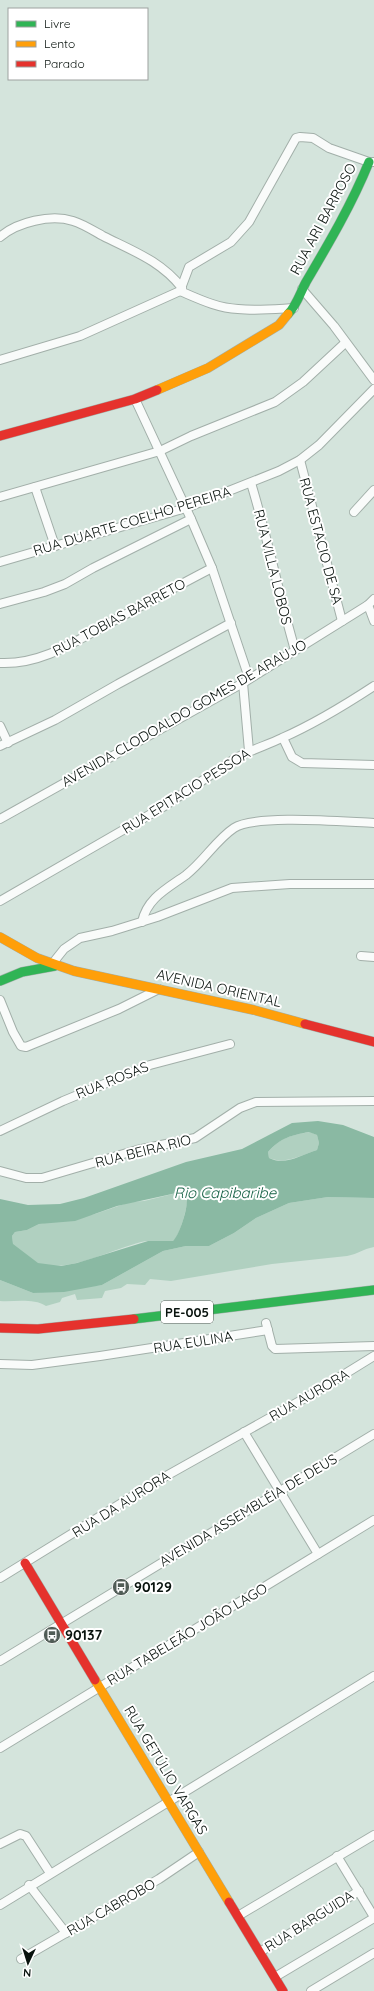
<svg xmlns="http://www.w3.org/2000/svg" width="374" height="1991" font-family="Quicksand,sans-serif">
  <style>
    .green { fill: #b0d0c0 }
    .water { fill: #8ab9a3; fill-rule: evenodd }
    .lines { fill: none; stroke-linecap: round; stroke-linejoin: round }
    .street-casing { stroke: #a2afa9; stroke-width: 10 }
    .fast-casing { stroke: #a2afa9; stroke-width: 10 }
    .slow-casing { stroke: #a2afa9; stroke-width: 10 }
    .jam-casing { stroke: #a2afa9; stroke-width: 10 }
    .street { stroke: #f9fbfa; stroke-width: 8 }
    .fast { stroke: #30b455; stroke-width: 9 }
    .slow { stroke: #ff9f0a; stroke-width: 9 }
    .jam { stroke: #e5322d; stroke-width: 9 }
    .labels { text-anchor: middle; stroke-width: 4; stroke-linejoin: round; paint-order: stroke }
    .shield { fill: #fff; stroke: #535a56; stroke-width: 1 }
    .shield-label { font-size: 13px; font-weight: bold; fill: #09130e }
    .street-label { font-size: 14px; fill: #09130e; stroke: #fff }
    .poi-label { font-size: 14px; font-weight: bold; fill: #09130e; stroke: #fff; text-anchor: start }
    .water-label { font-size: 15px; font-style: italic; fill: #1a6549; stroke: #fff }
  </style>
  <rect width="100%" height="100%" fill="#d4e4dc"/>
  <g class="green">
    <path d="M310 1132 317 1135 319 1143 317 1150C301 1155 286 1165 269 1158L268 1152C280 1138 291 1135 310 1132Z"/>
    <path d="M181 1192C184 1195 186 1197 187 1202 187 1208 179 1238 173 1241 166 1246 155 1240 146 1241 115 1247 68 1275 37 1263 28 1259 20 1251 13 1245L12 1236 15 1232 27 1230 39 1224 95 1214 130 1202 144 1201Z"/>
    <path d="M328 1197 374 1198V1247C362 1249 359 1254 347 1256L272 1264 171 1281 150 1279 145 1285 127 1284 121 1288 105 1291 102 1298 77 1300 75 1294 62 1298 60 1302 46 1306C33 1298 15 1302 0 1301V1280L33 1293 102 1285 163 1251 186 1246H209L234 1233 256 1218 289 1203Z"/>
  </g>
  <path class="water" d="M318 1121 343 1125 374 1137V1198L328 1197 289 1203 256 1218 234 1233 209 1246H186L163 1251 102 1285 64 1292 33 1293 0 1280V1199L28 1205 60 1204 84 1198 186 1162 242 1149 292 1123ZM309 1132 317 1135 319 1143 317 1150C301 1155 285 1166 269 1158L268 1152C280 1138 292 1135 309 1132ZM181 1192C182 1193 185 1194 186 1196 190 1204 179 1236 173 1241H148L77 1263 61 1266 38 1263 13 1244 12 1236 15 1232 27 1230 39 1224 75 1221 117 1206Z"/>
  <g class="lines">
    <defs>
      <g id="street">
        <path d="M0 237C17 222 51 214 73 221 83 224 94 231 103 236 133 251 161 261 182 288"/>
        <path d="M302 289 334 326 374 380"/>
        <path d="M180 291C199 299 217 308 238 309 256 311 276 309 294 308"/>
        <path d="M0 360 80 336 180 291 189 267 231 242 249 222 296 138 300 137 313 138 329 148 369 162H373"/>
        <path d="M135 399 191 519 212 568 249 678"/>
        <path d="M300 460 342 621"/>
        <path d="M251 483C268 539 279 595 295 650"/>
        <path d="M35 487 55 546"/>
        <path d="M0 497 160 451 191 436 275 402 303 382 345 343"/>
        <path d="M354 512 374 490"/>
        <path d="M0 562 186 508 279 471 300 460 319 445 374 389"/>
        <path d="M0 604 44 592 65 584 93 568 191 519"/>
        <path d="M368 605 374 621"/>
        <path d="M0 663C43 665 79 639 115 620 147 603 179 585 212 568"/>
        <path d="M243 683 249 751"/>
        <path d="M0 726 8 743"/>
        <path d="M283 738 292 757 302 763 374 765"/>
        <path d="M0 746 55 720 118 684 231 623"/>
        <path d="M0 819 243 683 368 605 374 599"/>
        <path d="M0 901 163 807 236 758C251 750 267 745 282 738 314 724 345 705 374 686"/>
        <path d="M142 922C147 898 168 888 186 875 204 861 216 840 234 828 255 814 346 822 374 823"/>
        <path d="M361 956 374 957"/>
        <path d="M52 964 64 949 80 938 112 931 157 917 232 888 290 884H374"/>
        <path d="M0 1000 13 1032 21 1046 26 1047 119 1009 159 989"/>
        <path d="M0 1131 63 1101 150 1065 230 1044"/>
        <path d="M0 1171 26 1178H42L137 1150 195 1138 240 1108 256 1102 374 1101"/>
        <path d="M266 1323 272 1346 275 1349 374 1346"/>
        <path d="M0 1364 32 1365 100 1356 268 1330"/>
        <path d="M244 1432 318 1554"/>
        <path d="M0 1578 159 1480 314 1393 374 1356"/>
        <path d="M0 1661 374 1434"/>
        <path d="M0 1748 374 1520"/>
        <path d="M0 1844 20 1834 26 1836 50 1873"/>
        <path d="M337 1856 374 1917"/>
        <path d="M29 1885 66 1933"/>
        <path d="M0 1905 374 1676"/>
        <path d="M238 1916 374 1835"/>
        <path d="M260 1952 359 1891"/>
        <path d="M21 1959 159 1879 199 1852"/>
        <path d="M275 1977 374 1918"/>
        <path d="M311 1991 374 1953"/>
      </g>
      <g id="fast">
        <path d="M288 314C297 305 300 293 306 282 329 243 352 204 369 162"/>
        <path d="M0 981 22 972 55 966"/>
        <path d="M134 1319 374 1290"/>
      </g>
      <g id="slow">
        <path d="M157 390 208 368 279 325 288 314"/>
        <path d="M0 937 37 958 74 971 254 1010 305 1024"/>
        <path d="M95 1680 229 1902"/>
      </g>
      <g id="jam">
        <path d="M0 436 135 399 157 390"/>
        <path d="M305 1024 374 1042"/>
        <path d="M0 1328 38 1329 134 1319"/>
        <path d="M25 1563 95 1680"/>
        <path d="M229 1902 283 1991"/>
      </g>
    </defs>
    <use href="#street" class="street-casing"/>
    <use href="#fast" class="fast-casing"/>
    <use href="#slow" class="slow-casing"/>
    <use href="#jam" class="jam-casing"/>
    <use href="#street" class="street"/>
    <use href="#fast" class="fast"/>
    <use href="#slow" class="slow"/>
    <use href="#jam" class="jam"/>
  </g>
  <defs>
    <symbol id="bus-disc" viewBox="-11 -11 22 22"><circle r="9.5" fill="#505c56" stroke="#fff"/><path d="M-5-6H5V4H4V6H2V4H-2V6H-4V4H-5ZM-3.5-4V0h7V-4ZM-3.5 1.2v1.5H-2V1.2ZM2 1.2v1.5H3.5V1.2Z" fill="#fff"/></symbol>
  </defs>
  <g fill-rule="evenodd">
    <use href="#bus-disc" x="111" y="1577" width="20" height="20"/>
    <use href="#bus-disc" x="42" y="1625" width="20" height="20"/>
  </g>
  <g class="labels">
    <rect class="shield" x="161" y="1301" width="52" height="22" rx="3"/>
    <g class="shield-label">
      <text x="187" y="1317">PE-005</text>
    </g>
    <g class="street-label">
      <text transform="translate(323 219) rotate(-62)" y="5">RUA ARI BARROSO</text>
      <text transform="translate(132 521) rotate(-17)" y="5">RUA DUARTE COELHO PEREIRA</text>
      <text transform="translate(321 541) rotate(75)" y="5">RUA ESTACIO DE SA</text>
      <text transform="translate(273 567) rotate(76)" y="5">RUA VILLA LOBOS</text>
      <text transform="translate(119 617) rotate(-28)" y="5">RUA TOBIAS BARRETO</text>
      <text transform="translate(184 713) rotate(-30)" y="5">AVENIDA CLODOALDO GOMES DE ARAUJO</text>
      <text transform="translate(186 791) rotate(-32)" y="5">RUA EPITACIO PESSOA</text>
      <text transform="translate(219 988) rotate(13)" y="5">AVENIDA ORIENTAL</text>
      <text transform="translate(112 1080) rotate(-22)" y="5">RUA ROSAS</text>
      <text transform="translate(143 1151) rotate(-14)" y="5">RUA BEIRA RIO</text>
      <text transform="translate(193 1342) rotate(-9)" y="5">RUA EULINA</text>
      <text transform="translate(309 1395) rotate(-30)" y="5">RUA AURORA</text>
      <text transform="translate(121 1504) rotate(-32)" y="5">RUA DA AURORA</text>
      <text transform="translate(248 1510) rotate(-31)" y="5">AVENIDA ASSEMBLÉIA DE DEUS</text>
      <text transform="translate(187 1634) rotate(-31)" y="5">RUA TABELEÃO JOÃO LAGO</text>
      <text transform="translate(166 1770) rotate(59)" y="5">RUA GETÚLIO VARGAS</text>
      <text transform="translate(111 1907) rotate(-30)" y="5">RUA CABROBO</text>
      <text transform="translate(309 1921) rotate(-32)" y="5">RUA BARGUIDA</text>
    </g>
    <g class="poi-label">
      <text x="134" y="1592">90129</text>
      <text x="65" y="1640">90137</text>
    </g>
    <g class="water-label">
      <text x="225" y="1198">Rio Capibaribe</text>
    </g>
  </g>
  <rect x="8" y="8" width="140" height="72" fill="#ffffff" stroke="#9da19f"/>
  <rect x="16" y="21" width="20" height="6" fill="#30b455" stroke="#9da19f"/>
  <text x="44" y="28" font-size="12" fill="#09130e">Livre</text>
  <rect x="16" y="41" width="20" height="6" fill="#ff9f0a" stroke="#9da19f"/>
  <text x="44" y="48" font-size="12" fill="#09130e">Lento</text>
  <rect x="16" y="61" width="20" height="6" fill="#e5322d" stroke="#9da19f"/>
  <text x="44" y="68" font-size="12" fill="#09130e">Parado</text>
  <g transform="translate(28 1963) rotate(184)" stroke="#ffffff" stroke-width="3" paint-order="stroke">
  <path d="M0-3L7 15L0 10L-7 15Z" fill="#09130e"/>
  <text y="-6" font-size="11" font-weight="bold" text-anchor="middle" fill="#09130e">N</text>
  </g>
</svg>
